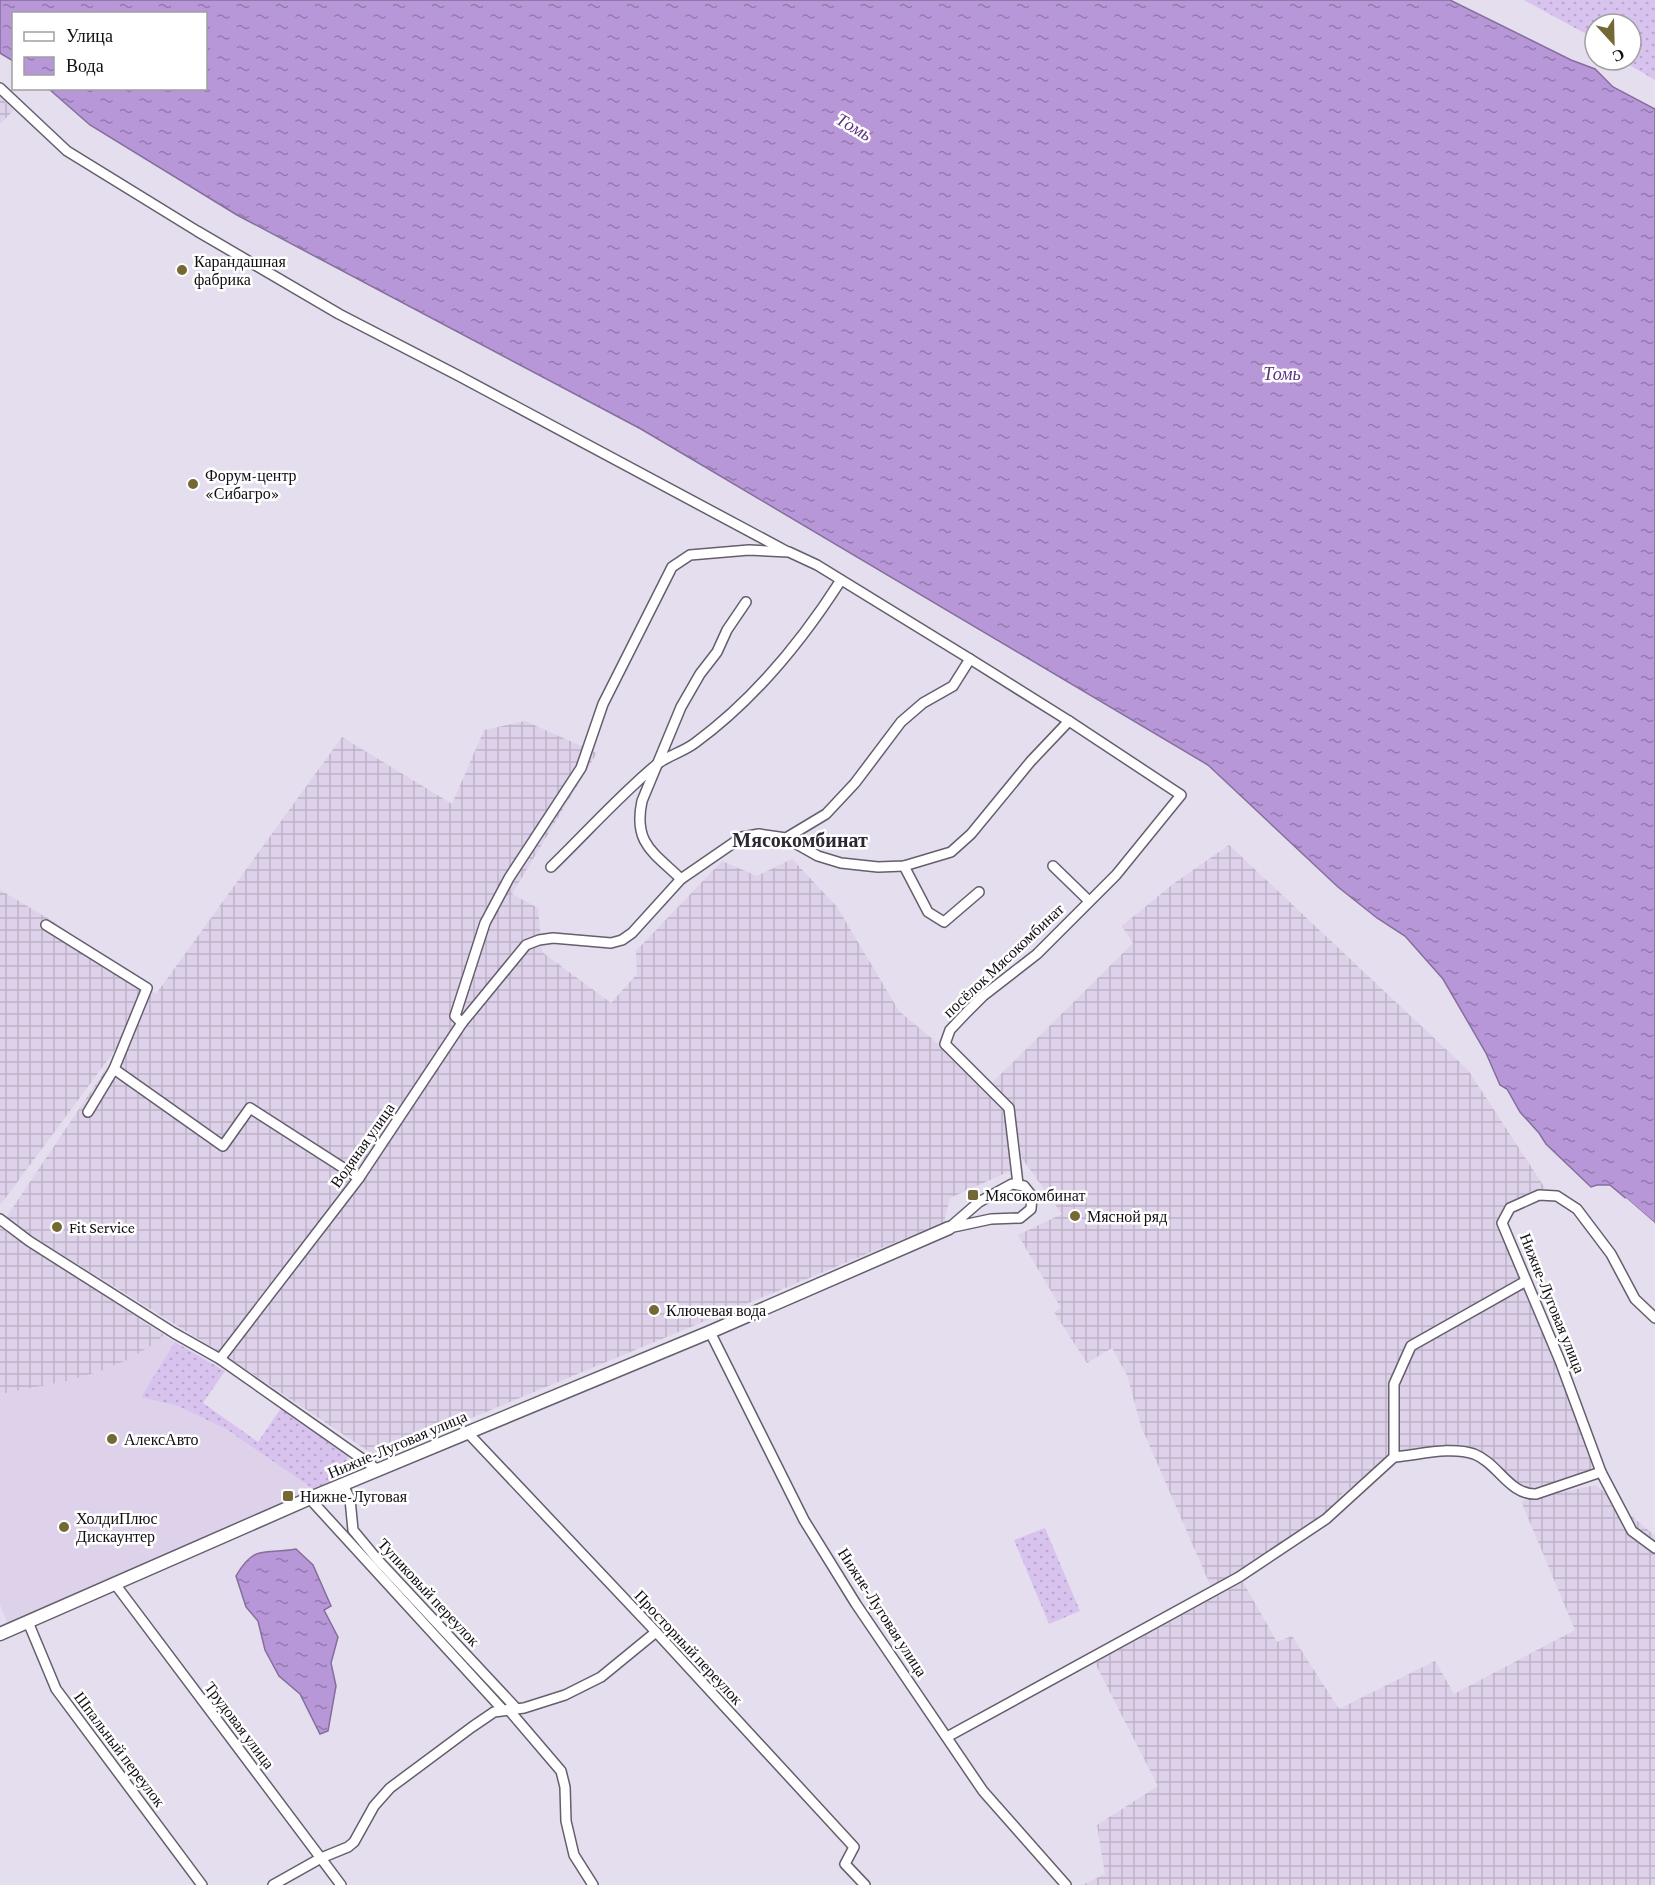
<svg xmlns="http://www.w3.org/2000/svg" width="1655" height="1885" font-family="'Crimson Pro',serif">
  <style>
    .built { fill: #ddd2e9 }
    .industrial { fill: url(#industrial-grid) }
    .grass { fill: url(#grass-dots) }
    .water { fill: url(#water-ripples); stroke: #856e9d; stroke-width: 1.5 }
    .pier { fill: #e5deee }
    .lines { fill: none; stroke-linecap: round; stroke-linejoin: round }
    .minor-casing { stroke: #655e6c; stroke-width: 12 }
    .tertiary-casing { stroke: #655e6c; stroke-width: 15 }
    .minor { stroke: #fff; stroke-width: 9 }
    .tertiary { stroke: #fff; stroke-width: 12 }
    .poi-dot { fill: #746835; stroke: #fff; stroke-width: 2 }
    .labels { text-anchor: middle; stroke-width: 5; stroke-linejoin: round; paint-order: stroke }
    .poi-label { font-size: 16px; fill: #110e13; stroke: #fff; text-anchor: start }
    .street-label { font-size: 16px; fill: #110e13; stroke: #fff }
    .water-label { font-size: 18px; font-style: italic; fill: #5c327f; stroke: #fff }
    .quarter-label { font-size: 20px; font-weight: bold; fill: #2c2733; stroke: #fff }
  </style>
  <defs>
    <pattern id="industrial-grid" width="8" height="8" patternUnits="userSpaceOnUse" patternTransform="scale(1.5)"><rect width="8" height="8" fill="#ddd2e9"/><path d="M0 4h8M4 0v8" fill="none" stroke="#bdb3c7"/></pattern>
    <pattern id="grass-dots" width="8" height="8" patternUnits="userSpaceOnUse" patternTransform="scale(1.5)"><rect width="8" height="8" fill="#d8c3ef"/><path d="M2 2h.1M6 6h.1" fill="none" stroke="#b8a6cc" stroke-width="1.8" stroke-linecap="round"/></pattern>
    <pattern id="water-ripples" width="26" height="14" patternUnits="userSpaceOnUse" patternTransform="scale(1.5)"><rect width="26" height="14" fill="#b797d8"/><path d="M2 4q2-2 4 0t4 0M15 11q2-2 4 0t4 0" fill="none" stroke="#937aae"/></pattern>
  </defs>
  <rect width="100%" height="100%" fill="#e5deee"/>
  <path class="built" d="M164 1335 175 1342 142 1397 178 1406 226 1429 316 1491 8 1624 0 1604V1394L67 1381 98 1372 127 1360 149 1347Z"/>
  <g class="industrial">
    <path d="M0 97 14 110 0 124Z"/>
    <path d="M525 721 597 753 512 894 538 908 542 952 611 1003 637 974 636 951 722 861 757 876 792 859 837 907 899 1011 943 1048 1005 1110 1010 1171 950 1198 944 1222 377 1457 223 1354 5 1219 155 996 1 1204H0V890L51 920 156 994 342 737 452 804 484 730Z"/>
    <path d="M1229 845 1468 1070 1545 1188 1507 1205 1497 1223 1556 1362 1595 1462 1588 1474 1540 1488 1517 1486 1492 1458 1457 1447 1395 1454 1342 1494 1325 1516 1237 1573 1211 1587 1141 1426 1127 1375 1112 1348 1087 1363 1054 1312 1061 1308 1018 1235 1062 1214 1021 1157 1014 1106 991 1084 1133 943 1122 926 1173 884Z"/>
    <path d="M0 1227 164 1335 149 1347 127 1360 98 1372 67 1381 0 1394Z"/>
    <path d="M1596 1485 1655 1536V1885H1083L1105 1874 1097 1825 1158 1786 1095 1663 1243 1582 1277 1642 1292 1636 1339 1709 1435 1661 1454 1694 1575 1630 1521 1501Z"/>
  </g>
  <g class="grass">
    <path d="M1524 0H1655V80L1621 60H1631V24H1595V41L1588 35Z"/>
    <path d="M175 1342 225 1371 203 1403 258 1442 281 1408 348 1456 344 1477 316 1491 226 1429 178 1406 141 1397Z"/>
    <path d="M1045 1528 1080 1611 1049 1624 1014 1540Z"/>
  </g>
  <g class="water">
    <path d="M0 0H1450L1571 60 1595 69 1613 87 1655 109V1223L1610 1185H1597L1591 1187 1546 1144 1539 1133 1520 1112 1507 1089 1500 1085 1486 1053 1443 979 1405 936 1377 918 1338 887 1208 765 641 429 237 215 90 125 49 89 206 88V14H14L13 61 0 53Z"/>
    <path d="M296 1549 313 1565 331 1606 324 1610 338 1637 331 1663 336 1686 328 1731 320 1734 300 1694 279 1676 265 1650 258 1621 246 1607 236 1576C255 1543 265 1555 296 1549Z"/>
  </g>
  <path class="pier" d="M1626 1198 1655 1223 1649 1231 1648 1227 1651 1224 1624 1200Z"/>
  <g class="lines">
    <defs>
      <g id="minor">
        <path d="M0 88 67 151 197 231 339 314 459 376 786 551"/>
        <path d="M786 838 818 856 841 863 878 867 904 866 951 852 971 834 1031 761 1069 721"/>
        <path d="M904 866 928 912 944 922 979 892"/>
        <path d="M1053 866 1088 900"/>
        <path d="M551 867C585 834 620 795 656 765 667 756 683 752 695 743 754 700 802 641 841 580"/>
        <path d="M681 879C653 852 633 843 642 801L681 707 700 674 717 652 727 630 746 602"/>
        <path d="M46 925 147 988 114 1069"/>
        <path d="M462 1023 455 1016 485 923 509 878 581 768 603 704 672 567 690 555 749 550 789 552 817 565 970 659 1069 721 1181 795 1116 875 1037 954 983 996 967 1012 950 1030 945 1044 1009 1108 1018 1184"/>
        <path d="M88 1112 114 1069 223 1146 250 1108 359 1178"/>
        <path d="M1012 1184 1024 1186 1032 1196 1031 1209 1020 1218 991 1219 949 1228 979 1202Z"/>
        <path d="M0 1219 29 1241 174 1333 220 1359 378 1470"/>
        <path d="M710 1332 804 1520 856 1604 983 1791 1066 1885"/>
        <path d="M220 1359 359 1178 462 1023 526 945 539 940 553 938 611 943 622 940 632 933 681 879 742 837 759 834 786 838 826 814 855 783 901 722 923 703 953 686 970 659"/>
        <path d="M468 1433 656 1632 854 1847 845 1864 865 1885"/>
        <path d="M1394 1457C1419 1455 1450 1446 1474 1454 1498 1463 1509 1495 1536 1494L1601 1472 1632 1531 1655 1548"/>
        <path d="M1601 1472 1560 1361 1502 1223 1510 1208 1539 1195 1557 1196 1577 1209 1611 1254 1635 1299 1655 1318"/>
        <path d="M343 1485 350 1499 353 1530 377 1559 516 1708"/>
        <path d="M310 1499 503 1710"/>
        <path d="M115 1584 341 1885"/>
        <path d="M28 1622 56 1689 202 1885"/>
        <path d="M508 1709 561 1771 565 1787 566 1821 574 1855 593 1885"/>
        <path d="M947 1737 1239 1577 1326 1519 1394 1457V1384L1411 1346 1526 1281"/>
        <path d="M273 1885 321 1858 348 1847 354 1842 374 1806 390 1788 472 1727 494 1712 524 1708 565 1695 601 1677 656 1632"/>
      </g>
      <path id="tertiary" d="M0 1634 315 1496 710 1332 949 1228"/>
    </defs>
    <use href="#minor" class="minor-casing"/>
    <use href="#tertiary" class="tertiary-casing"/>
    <use href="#minor" class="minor"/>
    <use href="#tertiary" class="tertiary"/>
  </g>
  <g class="poi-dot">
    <circle cx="182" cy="270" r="6"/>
    <circle cx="193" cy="484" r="6"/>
    <rect x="967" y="1189" width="12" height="12" rx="3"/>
    <circle cx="1075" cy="1216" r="6"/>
    <circle cx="57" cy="1227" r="6"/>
    <circle cx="654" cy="1310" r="6"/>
    <circle cx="112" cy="1439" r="6"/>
    <rect x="282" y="1490" width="12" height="12" rx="3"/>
    <circle cx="64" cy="1527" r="6"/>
  </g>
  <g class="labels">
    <g class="poi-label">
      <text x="194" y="267">Карандашная<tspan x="194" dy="18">фабрика</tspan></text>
      <text x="205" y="481">Форум-центр<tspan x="205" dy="18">«Сибагро»</tspan></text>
      <text x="985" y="1201">Мясокомбинат</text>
      <text x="1087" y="1222">Мясной ряд</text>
      <text x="69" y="1233">Fit Service</text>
      <text x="666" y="1316">Ключевая вода</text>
      <text x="124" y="1445">АлексАвто</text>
      <text x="300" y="1502">Нижне-Луговая</text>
      <text x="76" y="1524">ХолдиПлюс<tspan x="76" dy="18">Дискаунтер</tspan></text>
    </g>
    <g class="street-label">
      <text transform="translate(1003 960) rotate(-43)" y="6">посёлок Мясокомбинат</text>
      <text transform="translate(362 1145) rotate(-55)" y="6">Водяная улица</text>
      <text transform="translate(1553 1303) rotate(68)" y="6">Нижне-Луговая улица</text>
      <text transform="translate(397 1444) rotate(-23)" y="6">Нижне-Луговая улица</text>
      <text transform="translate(429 1592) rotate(47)" y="6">Тупиковый переулок</text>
      <text transform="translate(883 1612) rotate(57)" y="6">Нижне-Луговая улица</text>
      <text transform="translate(689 1647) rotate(47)" y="6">Просторный переулок</text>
      <text transform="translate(240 1725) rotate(53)" y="6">Трудовая улица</text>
      <text transform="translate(120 1749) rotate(53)" y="6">Шпальный переулок</text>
    </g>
    <g class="water-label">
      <text transform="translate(854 127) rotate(30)" y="6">Томь</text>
      <text x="1282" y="380">Томь</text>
    </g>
    <g class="quarter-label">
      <text x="800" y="847">Мясокомбинат</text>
    </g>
  </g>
  <rect x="12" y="12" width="195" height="78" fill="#ffffff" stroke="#a09fa1" stroke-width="1.5"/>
  <rect x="24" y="32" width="30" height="9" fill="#ffffff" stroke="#a09fa1" stroke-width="1.5"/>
  <text x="66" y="42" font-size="18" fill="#110e13">Улица</text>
  <rect x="24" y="57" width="30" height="18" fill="url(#water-ripples)" stroke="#a09fa1" stroke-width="1.5"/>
  <text x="66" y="72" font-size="18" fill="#110e13">Вода</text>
  <g transform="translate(1613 42) rotate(158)"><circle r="28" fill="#ffffff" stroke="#a09fa1" stroke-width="1.5"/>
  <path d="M0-4.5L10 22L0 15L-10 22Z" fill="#746835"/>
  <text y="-9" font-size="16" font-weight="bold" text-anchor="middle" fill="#110e13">С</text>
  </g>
</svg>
